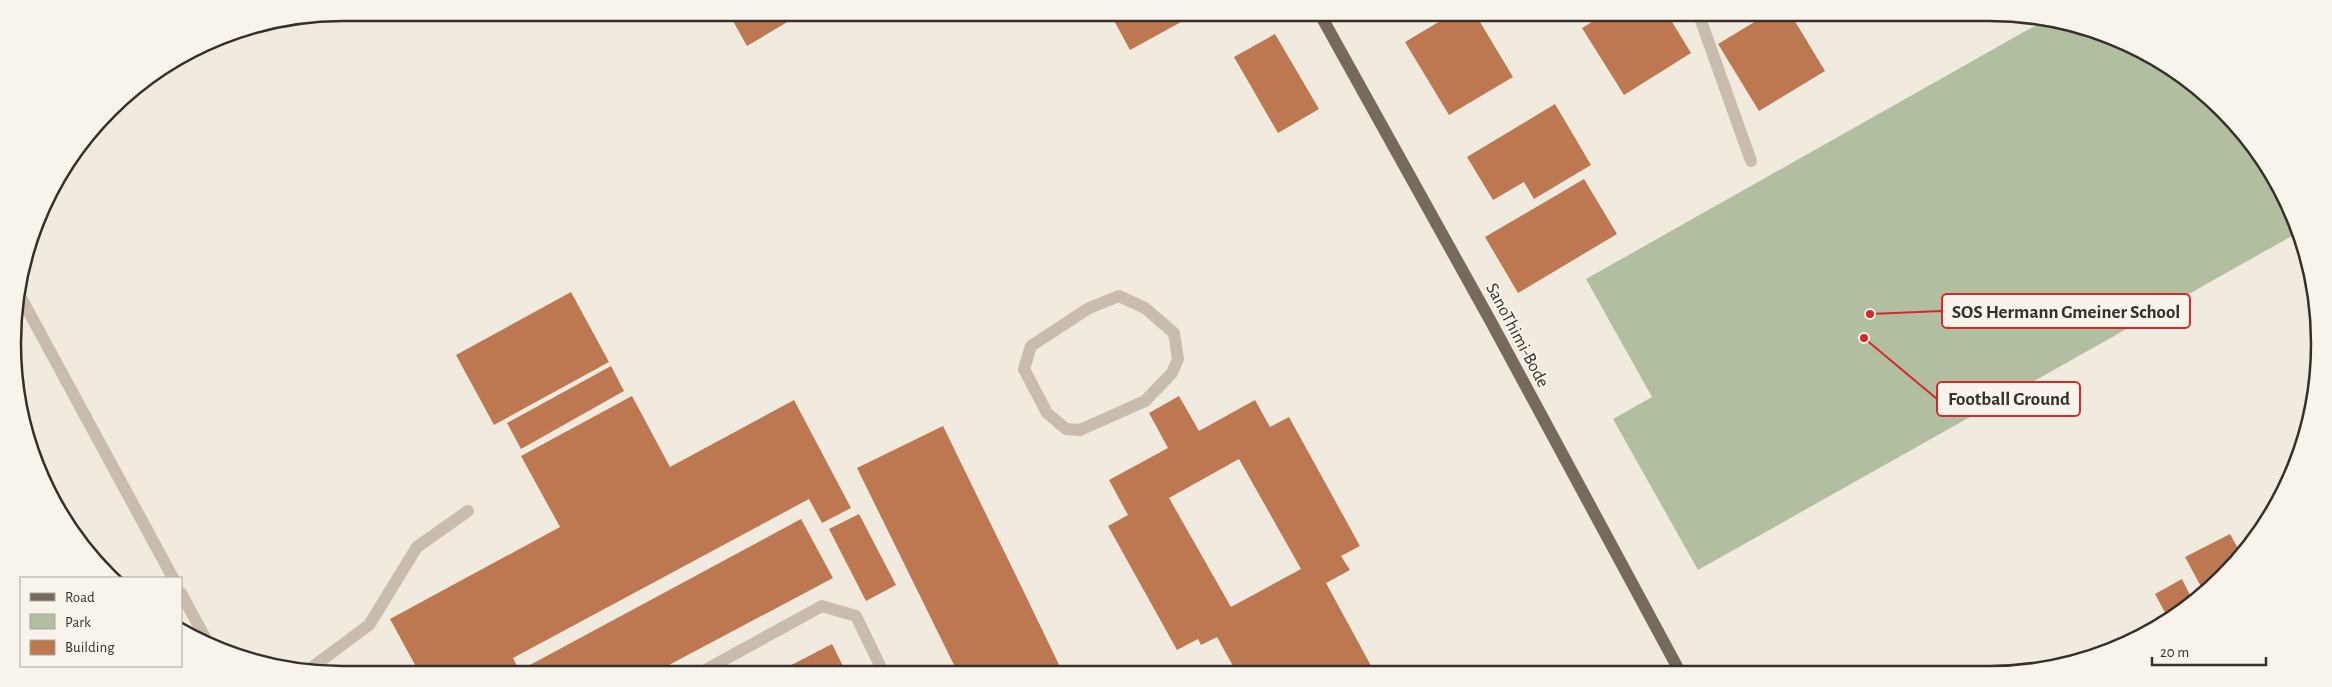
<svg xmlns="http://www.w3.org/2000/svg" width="2332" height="687" font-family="'Alegreya Sans',sans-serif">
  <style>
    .green { fill: #b1bfa0 }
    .building { fill: #bd7851; fill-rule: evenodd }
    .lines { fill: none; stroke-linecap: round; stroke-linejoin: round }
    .service { stroke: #c9bcac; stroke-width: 12 }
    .minor { stroke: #c9bcac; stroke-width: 12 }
    .primary { stroke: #78695d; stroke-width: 12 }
    .labels { text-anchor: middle; stroke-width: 4; stroke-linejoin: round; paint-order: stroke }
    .street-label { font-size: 18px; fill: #37302a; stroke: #f9f4eb }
    .rim { fill: none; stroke: #37302a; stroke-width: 2.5 }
    .leader { fill: none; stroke: #d62828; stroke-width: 2 }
    .callout-dot { fill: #d62828; stroke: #f9f4eb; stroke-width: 2 }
    .callout { fill: #f9f4eb; stroke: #d62828; stroke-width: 2 }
    .callout-label { font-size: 19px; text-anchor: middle; font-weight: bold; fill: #37302a }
  </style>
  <rect width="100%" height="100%" fill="#f1ebdf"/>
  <path class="green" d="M2047 19H2053C2074 25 2096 30 2115 38 2194 70 2274 149 2299 232L1698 570 1613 419 1652 397 1586 279Z"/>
  <g class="building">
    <path d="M729 14H792L787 17 789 21 747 46Z"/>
    <path d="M1111 15 1192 16 1130 50Z"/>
    <path d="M1447 17H1477L1513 77 1449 115 1405 42Z"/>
    <path d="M1600 17H1669L1691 53 1624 95 1582 28Z"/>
    <path d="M1761 18H1793L1825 71 1759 111 1718 44Z"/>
    <path d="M1275 34 1319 109 1278 133 1234 57Z"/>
    <path d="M1555 104 1591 165 1534 199 1524 182 1493 200 1467 157Z"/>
    <path d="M1584 179 1617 234 1518 293 1485 237Z"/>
    <path d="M571 292 609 362 494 425 456 355Z"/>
    <path d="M611 366 624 391 521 449 507 423Z"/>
    <path d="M632 396 670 467 794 400 851 508 822 523 809 499 513 658 521 674H420L390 619 560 527 521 456Z"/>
    <path d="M1179 396 1199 431 1255 400 1270 427 1289 417 1360 546 1341 556 1350 570 1326 583 1375 673H1237L1217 637 1201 645 1198 639 1177 650 1108 526 1128 515 1109 480 1168 448 1149 413ZM1239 459 1301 569 1231 607 1169 498Z"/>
    <path d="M943 426 1022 588 1063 673H958L857 468Z"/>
    <path d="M859 514 896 585 866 601 829 529Z"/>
    <path d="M801 519 833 578 652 674H532L528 666Z"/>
    <path d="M2230 534 2240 552 2205 594 2185 557Z"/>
    <path d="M2182 579 2193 601 2168 618 2155 594Z"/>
    <path d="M832 644 847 674H774Z"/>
  </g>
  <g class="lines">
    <g class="service">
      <path d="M1119 296 1145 308 1174 333 1178 359 1172 373 1145 401 1080 430 1066 429 1047 413 1024 369 1031 346 1089 308Z"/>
      <path d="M698 674 822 606 856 616 884 674"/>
    </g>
    <g class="minor">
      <path d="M1700 18 1751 161"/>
      <path d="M18 292 173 578"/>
      <path d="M181 593 209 645"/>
      <path d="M307 671 369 625 417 547 468 511"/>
    </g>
    <path class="primary" d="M1321 16 1490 320 1680 672"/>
  </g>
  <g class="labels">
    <g class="street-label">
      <text transform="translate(1518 335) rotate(62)" y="6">SanoThimi-Bode</text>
    </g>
  </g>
  <path d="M0 0H2332V687H0ZM343 21H1989A322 322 0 0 1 2311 343V344A322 322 0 0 1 1989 666H343A322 322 0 0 1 21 344V343A322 322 0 0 1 343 21Z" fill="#f9f4eb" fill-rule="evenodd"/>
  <path class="rim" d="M343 21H1989A322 322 0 0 1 2311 343V344A322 322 0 0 1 1989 666H343A322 322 0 0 1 21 344V343A322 322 0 0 1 343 21Z"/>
  <path class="leader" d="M1870 314L1942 311M1864 338L1937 399"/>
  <g class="callout-dot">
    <circle cx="1870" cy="314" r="5"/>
    <circle cx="1864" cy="338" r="5"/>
  </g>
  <g class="callout">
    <rect x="1942" y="294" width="248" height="34" rx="5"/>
    <rect x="1937" y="382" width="143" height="34" rx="5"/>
  </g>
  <g class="callout-label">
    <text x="2066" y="318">SOS Hermann Gmeiner School</text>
    <text x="2009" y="405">Football Ground</text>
  </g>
  <rect x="20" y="577" width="162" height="90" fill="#f9f4eb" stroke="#aba69e"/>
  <rect x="30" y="593" width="25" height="8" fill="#78695d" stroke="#aba69e"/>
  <text x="65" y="602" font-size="15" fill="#37302a">Road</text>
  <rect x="30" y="614" width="25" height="15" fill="#b1bfa0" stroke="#aba69e"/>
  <text x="65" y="627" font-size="15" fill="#37302a">Park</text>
  <rect x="30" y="640" width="25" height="15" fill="#bd7851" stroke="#aba69e"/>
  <text x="65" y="652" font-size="15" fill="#37302a">Building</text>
  <path d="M2152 657v8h114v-8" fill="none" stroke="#37302a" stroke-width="2.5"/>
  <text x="2160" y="657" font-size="15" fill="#37302a" stroke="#f9f4eb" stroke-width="4" paint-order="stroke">20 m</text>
</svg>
